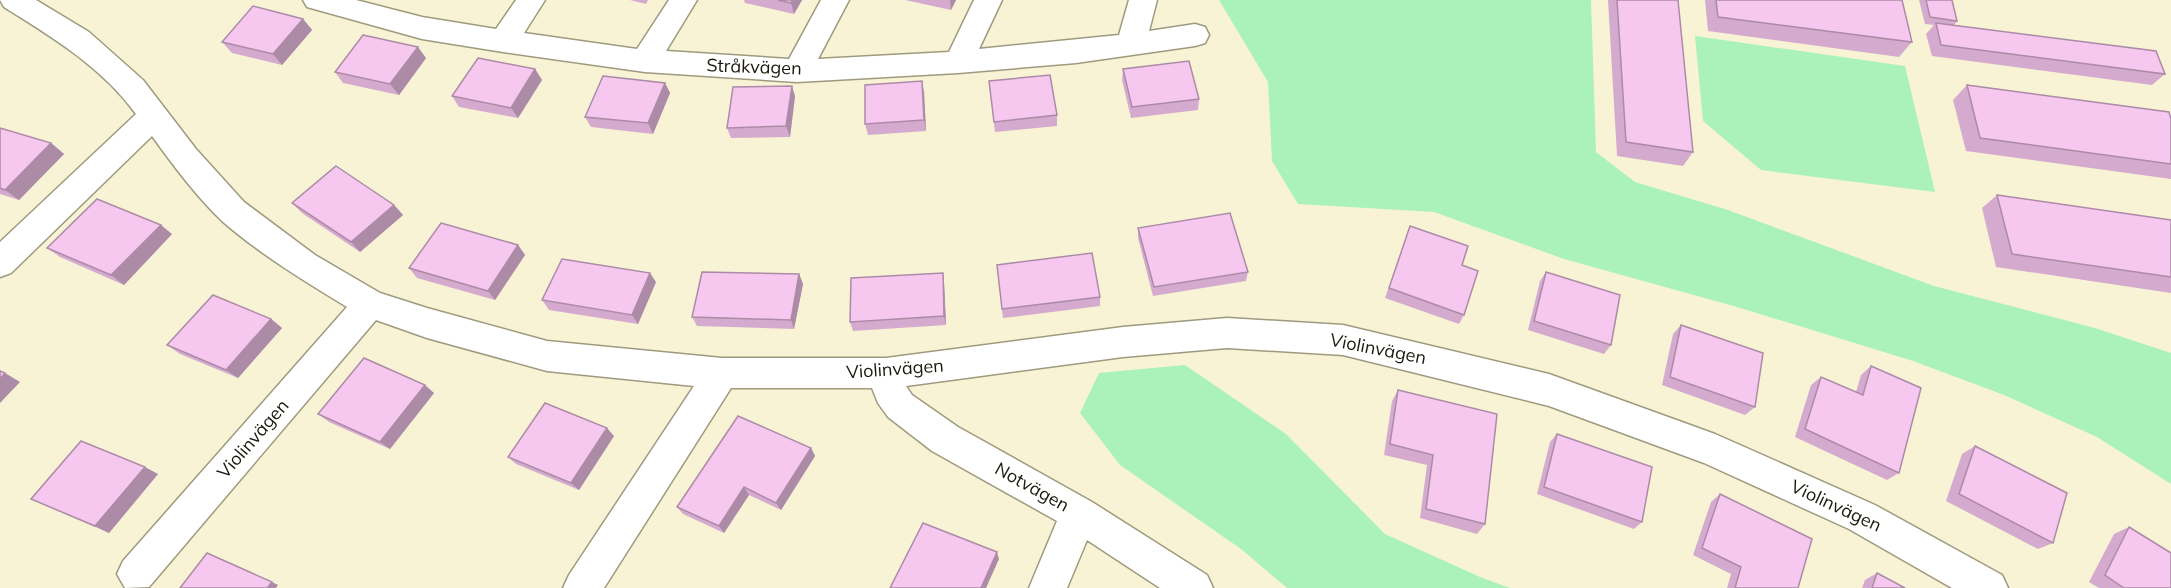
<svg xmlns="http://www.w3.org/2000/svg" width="2171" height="588" font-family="Mulish,sans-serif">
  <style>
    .green { fill: #abf2ba }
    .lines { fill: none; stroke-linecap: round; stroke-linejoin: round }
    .minor-casing { stroke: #9f9a7e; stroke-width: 3 }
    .minor { fill: #fff; fill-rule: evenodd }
    .wall { fill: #d4abce }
    .shaded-wall { fill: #ac8ba7 }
    .building { fill: #f6c7ef; stroke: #ac8ba7; stroke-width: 1.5 }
    .labels { text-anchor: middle; stroke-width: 4.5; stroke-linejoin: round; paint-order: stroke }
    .street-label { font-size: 18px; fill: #1b190e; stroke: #fff }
  </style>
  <rect width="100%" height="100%" fill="#f9f3d5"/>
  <g class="green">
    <path d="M1219 0H1591L1596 152 1635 182 1728 210 1934 286 2095 328 2171 353V484L2097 437 2004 395 1913 361 1737 307 1564 259 1434 212 1298 204 1272 161 1268 82Z"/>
    <path d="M1695 36 1905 66 1935 192 1761 170 1703 121Z"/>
    <path d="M1185 365 1286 434 1385 534 1480 577 1510 588H1287L1241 549 1120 465 1080 413 1099 373Z"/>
  </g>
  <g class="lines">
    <defs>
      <g id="minor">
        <path d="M0 0H36L89 32 143 80 196 149 244 202 315 255 380 293 427 308 547 341 722 358H886L1123 327 1227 318 1343 325 1549 374 1715 434 1875 505 2002 575 2008 588H1952L1849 529 1704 463 1549 406 1343 355 1227 348 1123 357 906 386 912 395 958 427 1092 502 1207 575 1213 588H1160L1087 540 1067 588H1029L1057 521 932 451 888 417 878 403 872 388H731L604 588H563L569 575 694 386 547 371 427 338 376 320 149 587 125 588 117 574 123 561 347 307C304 281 260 254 222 221 196 196 173 165 152 136L11 273 0 277V242L136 114C102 67 52 37 4 7Z"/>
        <path d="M303 0H356L422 17 496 29 516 0H545L524 33 637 49 669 0H697L666 51 789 59 821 0H849L818 59 949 52 974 0H1002L979 49 1119 35 1129 0H1157L1149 31 1195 24 1205 27 1209 35 1205 43 1195 46 1076 63 958 73 797 82 645 72 503 52 422 39 307 7Z"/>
      </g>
    </defs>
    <use href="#minor" class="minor-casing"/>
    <use href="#minor" class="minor"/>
  </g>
  <g class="wall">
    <path d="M630 0H648L646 4Z"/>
    <path d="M744 0H802L794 14 745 3Z"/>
    <path d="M905 0H956L951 10Z"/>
    <path d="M1608 0H1678L1693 152 1683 166 1617 156Z"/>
    <path d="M1705 0H1902L1912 42 1899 57 1708 31Z"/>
    <path d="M1919 0H1952L1957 21 1954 25 2165 74 2152 85 1932 56 1926 34 1934 25 1925 24Z"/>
    <path d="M303 19 312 30 282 65 232 53 222 42Z"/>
    <path d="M426 58 399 95 343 83 335 72Z"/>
    <path d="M535 69 542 80 518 118 459 107 452 96Z"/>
    <path d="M1123 69 1199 99 1198 110 1131 118 1122 80Z"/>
    <path d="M989 81 1057 115V126L995 132Z"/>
    <path d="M665 83 670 93 653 134 591 127 585 117Z"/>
    <path d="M1967 85 2171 119V179L1966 151 1953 100Z"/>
    <path d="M924 92 926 131 868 135 865 124Z"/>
    <path d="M795 96 790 137 731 138 727 128Z"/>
    <path d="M0 128 51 143 64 154 19 200 0 194Z"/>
    <path d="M1997 195 2171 220V293L1996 267 1982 208Z"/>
    <path d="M292 203 394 205 403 215 360 252 302 213Z"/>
    <path d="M1410 226 1464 315 1459 324 1385 298Z"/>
    <path d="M1138 228 1248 272 1246 281 1153 296 1138 238Z"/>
    <path d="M172 234 124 285 60 257 47 248Z"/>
    <path d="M518 245 525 255 495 300 417 278 409 268Z"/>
    <path d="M997 265 1100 297V306L1003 318Z"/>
    <path d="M1546 272 1611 345 1604 354 1528 330 1540 281Z"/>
    <path d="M799 274 803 284 794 329 697 326 692 317Z"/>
    <path d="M656 282 638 324 549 310 542 300Z"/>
    <path d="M944 282 946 325 853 331 850 322Z"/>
    <path d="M271 319 282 328 238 378 180 354 167 345Z"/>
    <path d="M1681 325 1755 407 1745 415 1662 385 1673 334Z"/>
    <path d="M1871 366 1899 473 1887 480 1795 437 1811 385 1821 377 1856 392 1861 375Z"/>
    <path d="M1398 390 1485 524 1477 534 1420 518 1427 465 1384 455 1392 401Z"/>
    <path d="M434 393 390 449 329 422 318 414Z"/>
    <path d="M1557 434 1642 522 1634 529 1537 494 1550 442Z"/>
    <path d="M614 436 579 490 516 464 508 457Z"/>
    <path d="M1975 446 2053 543 2038 549 1946 501 1962 454Z"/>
    <path d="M811 448 815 456 781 510 749 495 724 533 683 514 677 507Z"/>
    <path d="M158 474 109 533 31 499Z"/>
    <path d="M1720 494 1798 588H1727L1731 574 1693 555 1711 502Z"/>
    <path d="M2129 527 2171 588H2099L2089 582 2114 534Z"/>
    <path d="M1877 573 1905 588H1862L1865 580Z"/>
  </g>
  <g class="shaded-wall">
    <path d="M792 0H802L794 14 791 3Z"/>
    <path d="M950 0H956L951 10Z"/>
    <path d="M303 19 312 30 282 65 273 54Z"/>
    <path d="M418 47 426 58 399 95 390 84Z"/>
    <path d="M535 69 542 80 518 118 511 108Z"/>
    <path d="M922 81 924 92 926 131 924 120Z"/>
    <path d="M665 83 670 93 653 134 648 123Z"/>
    <path d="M792 86 795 96 790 137 786 126Z"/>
    <path d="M51 143 64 154 19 200 5 190Z"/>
    <path d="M394 205 403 215 360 252 351 242Z"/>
    <path d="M161 225 172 234 124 285 111 275Z"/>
    <path d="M518 245 525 255 495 300 488 291Z"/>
    <path d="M650 273 656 282 638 324 632 315Z"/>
    <path d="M943 273 944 282 946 325 944 316Z"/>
    <path d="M799 274 803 284 794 329 791 320Z"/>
    <path d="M271 319 282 328 238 378 226 370Z"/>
    <path d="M5 373 20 382 0 403V379Z"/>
    <path d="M425 385 434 393 390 449 380 442Z"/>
    <path d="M607 428 614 436 579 490 571 483Z"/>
    <path d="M811 448 815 456 781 510 776 503Z"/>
    <path d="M145 467 158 474 109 533 95 526Z"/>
    <path d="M744 487 749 495 724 533 719 526Z"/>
    <path d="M997 552 999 559 986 588H981Z"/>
    <path d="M272 582 278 585 276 588H267Z"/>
  </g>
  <g class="building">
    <path d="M778 0H792L791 3Z"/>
    <path d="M1617 0H1678L1693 152 1626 142Z"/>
    <path d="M1716 0H1902L1912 42 1718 17Z"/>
    <path d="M1926 0H1952L1957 21 1930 17Z"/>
    <path d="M253 6 303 19 273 54 222 42Z"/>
    <path d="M1936 23 2156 51 2165 74 1941 45Z"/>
    <path d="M363 35 418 47 390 84 335 72Z"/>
    <path d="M478 58 535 69 511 108 452 96Z"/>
    <path d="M1189 61 1199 99 1132 107 1123 69Z"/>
    <path d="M1050 75 1057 115 994 122 989 81Z"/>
    <path d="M603 76 665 83 648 123 585 117Z"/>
    <path d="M922 81 924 120 865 124V85Z"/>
    <path d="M1967 85 2169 112 2171 119V164L1980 138Z"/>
    <path d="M792 86 786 126 727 128 733 87Z"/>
    <path d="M0 128 51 143 5 190 0 188Z"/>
    <path d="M336 166 394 205 351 242 292 203Z"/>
    <path d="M1997 195 2171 220V277L2012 254Z"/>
    <path d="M97 199 161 225 111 275 47 248Z"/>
    <path d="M1230 213 1248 272 1154 287 1138 228Z"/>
    <path d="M441 223 518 245 488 291 409 268Z"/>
    <path d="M1410 226 1468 246 1462 265 1478 271 1464 315 1389 288Z"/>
    <path d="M1092 253 1100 297 1002 309 997 265Z"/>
    <path d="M562 259 650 273 632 315 542 300Z"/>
    <path d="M702 272 799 274 791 320 692 317Z"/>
    <path d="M1546 272 1620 295 1611 345 1534 321Z"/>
    <path d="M943 273 944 316 850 322 851 278Z"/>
    <path d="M213 295 271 319 226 370 167 345Z"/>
    <path d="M1681 325 1763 353 1755 407 1670 377Z"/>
    <path d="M364 358 425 385 380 442 318 414Z"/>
    <path d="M1871 366 1921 388 1899 473 1805 429 1821 377 1863 395Z"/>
    <path d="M0 371 5 373 0 379Z"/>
    <path d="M1398 390 1497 414 1485 524 1426 509 1433 455 1390 444Z"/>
    <path d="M545 403 607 428 571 483 508 457Z"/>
    <path d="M738 416 811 448 776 503 744 487 719 526 677 507Z"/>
    <path d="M1557 434 1652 467 1642 522 1544 487Z"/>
    <path d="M81 441 145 467 95 526 31 499Z"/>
    <path d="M1975 446 2067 493 2053 543 1959 494Z"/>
    <path d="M1720 494 1812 539 1798 588H1735L1741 567 1702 548Z"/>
    <path d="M923 523 997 552 981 588H890Z"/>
    <path d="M2129 527 2171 553V588H2124L2105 575Z"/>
    <path d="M207 553 272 582 267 588H180Z"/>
    <path d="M1877 573 1905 588H1872Z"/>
  </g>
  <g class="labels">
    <g class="street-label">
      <text transform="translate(754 67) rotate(2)" y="6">Stråkvägen</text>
      <text transform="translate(1378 349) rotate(11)" y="6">Violinvägen</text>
      <text transform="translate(895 369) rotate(-4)" y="6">Violinvägen</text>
      <text transform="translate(253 439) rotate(-49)" y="6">Violinvägen</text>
      <text transform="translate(1032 487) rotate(29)" y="6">Notvägen</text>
      <text transform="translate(1836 506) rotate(25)" y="6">Violinvägen</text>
    </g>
  </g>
</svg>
